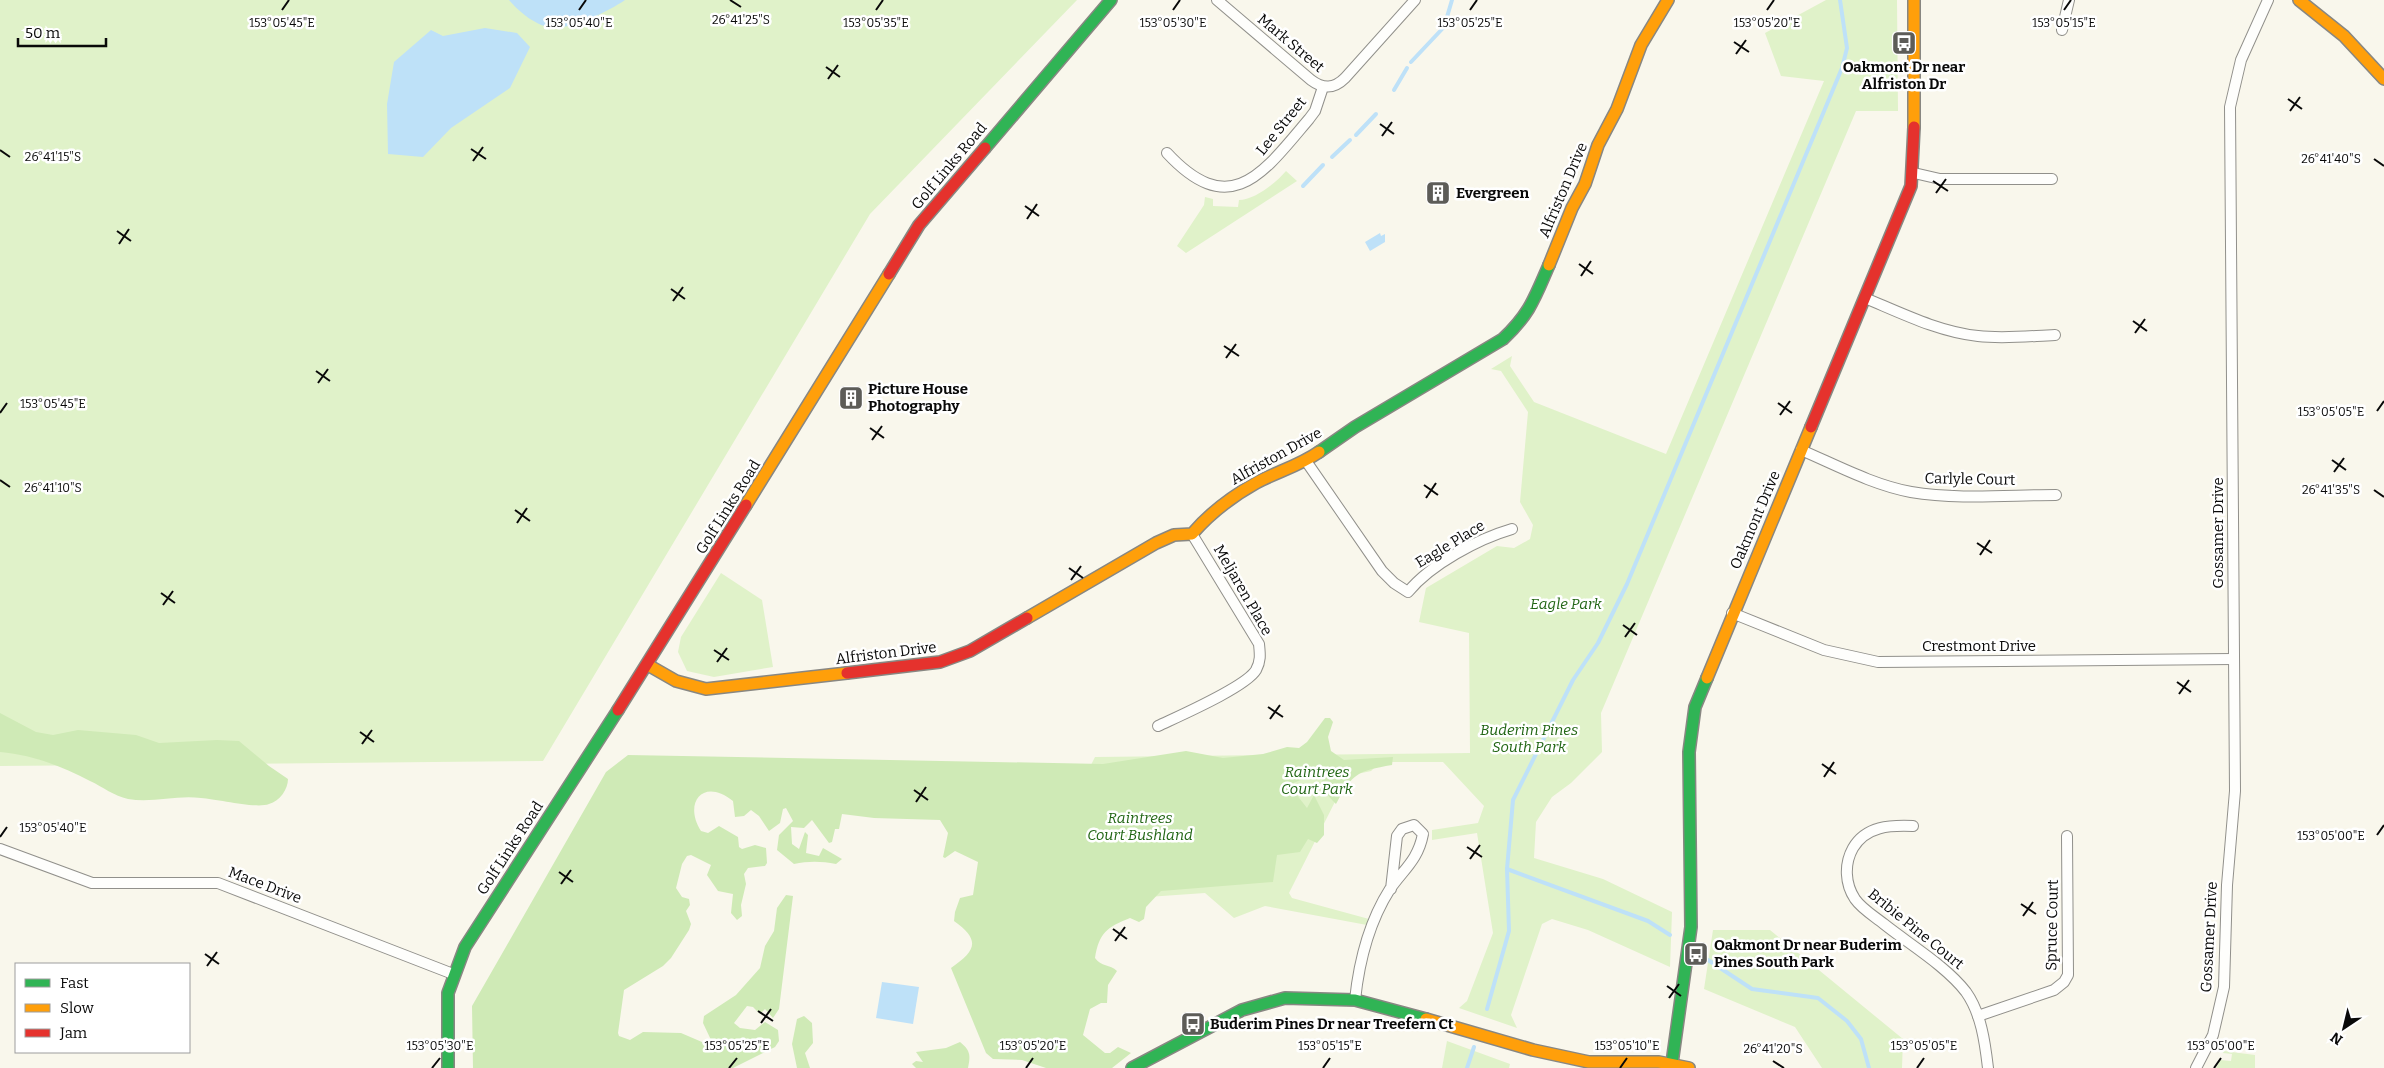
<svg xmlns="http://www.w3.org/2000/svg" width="2384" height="1068" font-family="Bitter,serif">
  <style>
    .green { fill: #e0f2c9 }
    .forest { fill: #cfeab6 }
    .water { fill: #bee1f8 }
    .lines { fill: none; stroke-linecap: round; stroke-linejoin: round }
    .stream { stroke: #bee1f8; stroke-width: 4 }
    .street-casing { stroke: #91908b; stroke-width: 12 }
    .fast-casing { stroke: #888782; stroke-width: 14 }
    .slow-casing { stroke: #888782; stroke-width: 14 }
    .jam-casing { stroke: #888782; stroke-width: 14 }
    .street { stroke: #fefefc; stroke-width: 10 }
    .fast { stroke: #30b455; stroke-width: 11 }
    .slow { stroke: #ff9f0a; stroke-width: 11 }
    .jam { stroke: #e5322d; stroke-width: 11 }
    .ticks { fill: none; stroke: #090909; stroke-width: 2 }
    .labels { text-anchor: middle; stroke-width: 5; stroke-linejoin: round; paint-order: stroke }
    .street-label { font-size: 15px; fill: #090909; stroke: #fff }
    .poi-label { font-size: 15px; font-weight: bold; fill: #090909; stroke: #fff; text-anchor: start }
    .park-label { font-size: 15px; font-style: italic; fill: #226615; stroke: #fff }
    .ticks-label { font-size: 12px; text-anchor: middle; fill: #090909; stroke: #fff; stroke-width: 5; stroke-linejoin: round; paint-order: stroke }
  </style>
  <rect width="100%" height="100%" fill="#f9f7ec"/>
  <g class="green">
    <path d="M0 0H1077L870 214 543 761 0 766Z"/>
    <path d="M1826 0H1897L1898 111H1856L1601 713 1602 752 1571 783 1552 797 1536 822 1534 858 1603 879 1672 912 1670 967 1588 930 1552 919 1542 924 1511 1015 1517 1028 1459 1008 1467 1001 1493 933 1477 833 1432 840V830L1478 823 1484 806 1443 762H1380L1371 771 1348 776 1289 893 1292 898 1369 919 1367 925 1265 906 1234 918 1205 893 1133 898 1079 944 1089 990 1071 1039 1105 1064 1102 1068H1098L1058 1038 1013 920 1095 757 1470 753 1469 633 1419 622 1426 588 1497 546 1514 548 1530 539 1533 525 1520 502 1528 412 1501 371 1491 369 1512 356 1510 366 1534 402 1666 454 1824 81 1781 76 1765 33Z"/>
    <path d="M1286 171 1297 181 1186 253 1177 246 1204 205 1205 197 1213 199V206L1238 207 1239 200C1254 200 1276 183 1286 171Z"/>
    <path d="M721 573 762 600 773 667 714 677 687 671 678 652 681 637Z"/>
    <path d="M1713 930H1770L1903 1039 1902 1068H1822L1795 1027 1704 989Z"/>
    <path d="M1447 1041 1510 1064 1509 1068H1442Z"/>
    <path d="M2224 1051 2255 1055V1068H2216L2220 1060 2231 1061 2232 1054 2223 1053Z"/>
  </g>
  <g class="forest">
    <path d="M0 713 36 732 53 735 78 730 136 735 159 743 217 740 239 741 269 766 288 779C288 789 280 801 269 804 256 809 217 799 201 798 176 795 153 803 128 799 114 796 103 787 90 781 61 766 33 755 0 752Z"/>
    <path d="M1325 718H1330L1333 722 1328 737 1331 751 1344 760 1393 757 1392 765C1357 771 1353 773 1336 804 1323 791 1319 784 1325 767L1320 765 1312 767V775L1289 785 1307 808 1314 795 1324 815V835L1317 843 1308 839 1300 852 1277 855 1273 882 1161 891 1146 907 1144 919 1139 922 1130 918C1107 927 1099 933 1095 958 1101 967 1110 964 1117 971L1108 985 1107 1003H1101L1090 1009 1083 1035 1105 1053H1110L1118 1047 1131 1053 1112 1068H1046L1022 1060 993 1059 986 1053 951 968C976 951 981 940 954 921L955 912 960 898 973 895 978 862 955 851 945 858 943 857 948 833 940 820 874 818 842 814 839 829H835L832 842 829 843 812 820 804 828 791 827 792 844 799 849 805 832 808 835 806 853 819 856 823 848 842 859 836 864C821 861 808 861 794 864L777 850 779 835 793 821 786 808 783 809 780 823 769 831 759 816 751 810 744 816 735 817 733 801C703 777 683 803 701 831L708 833 719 826 738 837 739 847 742 849 755 845 766 848 767 863 765 866 748 868 744 874 746 884 741 905 742 916 737 920 731 913 733 894 718 891 707 875 711 865 691 855 687 856 682 864 676 888 682 897 689 899 690 905 686 911 691 924 689 930 671 958 663 966 624 990 618 1033 619 1036 630 1040 643 1032 681 1033 702 1042 711 1040 703 1023 704 1016 736 995 760 968 765 946 774 931 777 908 786 895 793 896 779 1009 773 1018 765 1009 760 1014 753 1007 747 1006 734 1023 740 1028 755 1030 765 1022 778 1030 779 1041 775 1047 733 1068H473L472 1006 606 772 628 755 1103 764 1186 751 1223 758 1263 754 1287 747 1299 748 1307 742Z"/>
    <path d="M804 1016 812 1023 813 1043 805 1053 810 1068H797L792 1044 797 1019Z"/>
    <path d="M960 1042C970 1050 971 1055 968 1068H916L912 1064 916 1061 923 1062 916 1052 946 1048Z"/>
  </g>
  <g class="water">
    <path d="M509 0H625C609 11 574 28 554 28 537 27 519 12 509 0Z"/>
    <path d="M485 28 517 33 530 47 510 88 451 128 423 157 388 154 387 104 394 62 431 30 443 36Z"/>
    <path d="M1380 233 1381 236 1385 234V242L1370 251 1365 242Z"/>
    <path d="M882 982 919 987 913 1024 876 1018Z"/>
  </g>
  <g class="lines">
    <g class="stream">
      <path d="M1411 62 1444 27 1452 0"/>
      <path d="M1394 90 1407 68"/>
      <path d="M1356 135 1376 114"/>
      <path d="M1332 157 1350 140"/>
      <path d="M1303 186 1323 165"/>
      <path d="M1507 869 1648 921 1670 935"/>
      <path d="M1708 960 1752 989 1818 998 1847 1021 1861 1039 1869 1068"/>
      <path d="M1487 1009 1509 931 1507 869 1513 800 1573 680 1598 643 1627 584 1842 68 1847 48 1840 0"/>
      <path d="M1467 1068 1474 1047"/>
    </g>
    <defs>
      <g id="street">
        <path d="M1217 0 1311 80C1323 89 1334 89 1345 78L1415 0"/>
        <path d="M2062 30 2069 0"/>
        <path d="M1167 153C1231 222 1264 172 1309 119L1315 111 1323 87"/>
        <path d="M1914 173 1940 179H2052"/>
        <path d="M1865 298C1901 313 1939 332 1978 336 2003 339 2030 336 2055 335"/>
        <path d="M1801 450C1836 465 1873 485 1911 492 1958 500 2009 495 2056 495"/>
        <path d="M1306 461 1382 571 1394 583 1408 592C1431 564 1478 539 1512 529"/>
        <path d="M1732 613 1824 650 1878 662 2234 659"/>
        <path d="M1158 726C1179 716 1246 687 1256 670 1261 661 1260 654 1259 644L1192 534"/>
        <path d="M1913 826C1890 825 1866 826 1853 848 1844 864 1845 884 1855 899 1862 909 1874 916 1884 924 1909 944 1946 966 1966 992 1981 1013 1985 1042 1988 1068"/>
        <path d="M0 849 92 883H218L453 974"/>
        <path d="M1355 1000C1359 962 1369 922 1390 889 1404 869 1418 860 1423 834L1414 825 1402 829 1397 836 1391 889"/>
        <path d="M1978 1016 2054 990 2064 982 2068 975 2067 836"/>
        <path d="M2196 1068 2213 1035 2224 987 2227 885 2235 791 2230 107 2241 60 2268 0"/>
      </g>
      <g id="fast">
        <path d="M985 148 1111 0"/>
        <path d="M1319 452 1355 427 1503 339C1530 314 1535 297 1549 265"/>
        <path d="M1672 1063 1691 927 1689 752 1695 707 1707 678"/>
        <path d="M448 1068V993L465 947 618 710"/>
        <path d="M1132 1068 1242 1010 1285 998 1355 1000 1426 1019"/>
      </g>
      <g id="slow">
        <path d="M1914 0V127"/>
        <path d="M2299 0 2344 36 2384 79"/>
        <path d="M1549 265 1572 208 1585 184 1598 145 1617 109 1641 45 1668 0"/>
        <path d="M746 505 889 274"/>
        <path d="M1027 618 1156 543 1174 535 1192 534C1210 513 1231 497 1256 483 1276 472 1299 466 1319 452"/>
        <path d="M648 665 676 681 706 689 847 673"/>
        <path d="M1707 678 1811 427"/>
        <path d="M1426 1019 1533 1050 1589 1062H1659L1689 1068"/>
      </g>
      <g id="jam">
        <path d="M889 274 919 225 985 148"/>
        <path d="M1811 427 1911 186 1914 127"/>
        <path d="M847 673 940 662 970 651 1027 618"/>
        <path d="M618 710 746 505"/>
      </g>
    </defs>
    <use href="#street" class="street-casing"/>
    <use href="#fast" class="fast-casing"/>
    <use href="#slow" class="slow-casing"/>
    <use href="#jam" class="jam-casing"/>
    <use href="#street" class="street"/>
    <use href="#fast" class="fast"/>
    <use href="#slow" class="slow"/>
    <use href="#jam" class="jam"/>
  </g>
  <path class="ticks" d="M730 0 741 7M282 10 289 0M579 10 586 0M876 10 883 0M1173 10 1180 0M1470 10 1477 0M1767 10 1774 0M2064 10 2071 0M1734 42 1749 52M1736 54 1746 40M826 67 840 77M828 79 838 65M2288 99 2302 109M2290 111 2300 97M1380 124 1394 134M1382 136 1392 122M471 149 486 159M0 150 10 157M2374 159 2384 166M473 161 483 147M1933 181 1948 191M1936 193 1946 179M1025 206 1039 216M1027 219 1037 204M117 231 131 241M119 244 129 229M1579 264 1593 274M1581 276 1591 261M671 289 685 299M673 301 683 287M2133 321 2147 331M2135 333 2145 319M1224 346 1239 356M1226 358 1236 344M316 371 330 381M318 383 328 369M1778 403 1792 413M2377 411 2384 401M0 413 7 403M1780 415 1790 401M870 428 884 438M872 440 882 426M2332 460 2346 470M2334 472 2344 458M0 480 10 487M1424 485 1438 495M2374 490 2384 497M1426 498 1436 483M515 510 530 521M517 523 527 508M1977 543 1992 553M1980 555 1990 540M1069 568 1083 578M1071 580 1081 566M161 593 175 603M163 605 173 591M1623 625 1637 635M1625 637 1635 623M714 650 729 660M717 662 727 648M2177 682 2191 692M2179 694 2189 680M1268 707 1283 717M1270 719 1280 705M360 732 374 742M362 744 372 730M1822 764 1836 774M1824 777 1834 762M914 790 928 800M916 802 926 787M2377 835 2384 825M0 837 7 827M1467 847 1482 857M1470 859 1480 845M559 872 573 882M561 884 571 870M2021 904 2036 914M2023 916 2033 902M1113 929 1127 939M1115 941 1125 927M205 954 219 964M207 966 217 952M1667 986 1681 996M1669 998 1679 984M758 1011 773 1021M761 1023 771 1009M1773 1061 1784 1068M432 1068 440 1058M729 1068 737 1058M1026 1068 1033 1058M1323 1068 1330 1058M1620 1068 1627 1058M1917 1068 1924 1058M2214 1068 2221 1058"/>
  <defs>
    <symbol id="bus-square" viewBox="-11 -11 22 22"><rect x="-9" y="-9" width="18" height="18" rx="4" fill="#5d5c58" stroke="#fff"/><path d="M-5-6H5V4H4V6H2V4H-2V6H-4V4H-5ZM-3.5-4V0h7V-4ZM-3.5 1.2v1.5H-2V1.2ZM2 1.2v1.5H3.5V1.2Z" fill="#fff"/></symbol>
    <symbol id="building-square" viewBox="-11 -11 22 22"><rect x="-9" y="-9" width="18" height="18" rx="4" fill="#5d5c58" stroke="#fff"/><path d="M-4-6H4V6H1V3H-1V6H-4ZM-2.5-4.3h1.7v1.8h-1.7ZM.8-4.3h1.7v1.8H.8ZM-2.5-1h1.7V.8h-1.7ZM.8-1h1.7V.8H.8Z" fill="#fff"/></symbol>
  </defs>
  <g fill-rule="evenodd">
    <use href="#bus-square" x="1890" y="29" width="28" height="28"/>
    <use href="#building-square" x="1424" y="179" width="28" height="28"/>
    <use href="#building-square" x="837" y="384" width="28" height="28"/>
    <use href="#bus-square" x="1682" y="940" width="28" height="28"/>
    <use href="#bus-square" x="1179" y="1010" width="28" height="28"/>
  </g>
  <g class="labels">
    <g class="street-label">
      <text transform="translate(1291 43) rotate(40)" y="5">Mark Street</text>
      <text transform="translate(1281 126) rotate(-51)" y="5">Lee Street</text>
      <text transform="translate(949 166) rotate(-50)" y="5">Golf Links Road</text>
      <text transform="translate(1563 190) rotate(-67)" y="5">Alfriston Drive</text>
      <text transform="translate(1276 456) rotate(-29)" y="5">Alfriston Drive</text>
      <text transform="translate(1970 479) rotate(1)" y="5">Carlyle Court</text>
      <text transform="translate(728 507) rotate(-58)" y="5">Golf Links Road</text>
      <text transform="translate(1755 520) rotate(-67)" y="5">Oakmont Drive</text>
      <text transform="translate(2218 533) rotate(-90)" y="5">Gossamer Drive</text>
      <text transform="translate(1450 544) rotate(-31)" y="5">Eagle Place</text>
      <text transform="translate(1243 590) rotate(60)" y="5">Meljaren Place</text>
      <text x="1979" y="651">Crestmont Drive</text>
      <text transform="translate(886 653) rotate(-7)" y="5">Alfriston Drive</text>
      <text transform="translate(510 848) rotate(-57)" y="5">Golf Links Road</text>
      <text transform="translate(265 885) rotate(21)" y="5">Mace Drive</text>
      <text transform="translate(2052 925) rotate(-89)" y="5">Spruce Court</text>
      <text transform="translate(1916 929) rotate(39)" y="5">Bribie Pine Court</text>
      <text transform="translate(2209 937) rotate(-87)" y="5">Gossamer Drive</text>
    </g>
    <g class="poi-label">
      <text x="1904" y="72" text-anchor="middle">Oakmont Dr near<tspan x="1904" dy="17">Alfriston Dr</tspan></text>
      <text x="1456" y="198">Evergreen</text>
      <text x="868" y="394">Picture House<tspan x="868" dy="17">Photography</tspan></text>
      <text x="1714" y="950">Oakmont Dr near Buderim<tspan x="1714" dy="17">Pines South Park</tspan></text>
      <text x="1210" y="1029">Buderim Pines Dr near Treefern Ct</text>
    </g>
    <g class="park-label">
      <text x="1566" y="609">Eagle Park</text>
      <text x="1529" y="735">Buderim Pines<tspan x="1529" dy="17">South Park</tspan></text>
      <text x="1317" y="777">Raintrees<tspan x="1317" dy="17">Court Park</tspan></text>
      <text x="1140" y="823">Raintrees<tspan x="1140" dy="17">Court Bushland</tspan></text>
    </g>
  </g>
  <g class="ticks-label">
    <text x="741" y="24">26°41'25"S</text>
    <text x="282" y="27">153°05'45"E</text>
    <text x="579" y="27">153°05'40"E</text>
    <text x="876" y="27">153°05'35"E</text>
    <text x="1173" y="27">153°05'30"E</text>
    <text x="1470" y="27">153°05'25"E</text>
    <text x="1767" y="27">153°05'20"E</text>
    <text x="2064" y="27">153°05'15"E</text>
    <text x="53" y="161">26°41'15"S</text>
    <text x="2331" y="163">26°41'40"S</text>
    <text x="53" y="408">153°05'45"E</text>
    <text x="2331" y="416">153°05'05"E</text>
    <text x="53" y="492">26°41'10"S</text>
    <text x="2331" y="494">26°41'35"S</text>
    <text x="53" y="832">153°05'40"E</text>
    <text x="2331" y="840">153°05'00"E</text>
    <text x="440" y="1050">153°05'30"E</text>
    <text x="737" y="1050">153°05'25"E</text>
    <text x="1033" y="1050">153°05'20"E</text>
    <text x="1330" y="1050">153°05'15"E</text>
    <text x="1627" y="1050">153°05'10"E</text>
    <text x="1924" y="1050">153°05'05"E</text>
    <text x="2221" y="1050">153°05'00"E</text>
    <text x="1773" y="1053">26°41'20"S</text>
  </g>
  <rect x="15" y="963" width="175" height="90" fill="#ffffff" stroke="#9d9d9d"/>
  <rect x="25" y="979" width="25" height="8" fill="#30b455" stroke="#9d9d9d"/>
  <text x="60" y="988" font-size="15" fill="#090909">Fast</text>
  <rect x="25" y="1004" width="25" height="8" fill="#ff9f0a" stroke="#9d9d9d"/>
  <text x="60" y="1013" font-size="15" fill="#090909">Slow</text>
  <rect x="25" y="1029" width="25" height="8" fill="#e5322d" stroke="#9d9d9d"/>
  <text x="60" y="1038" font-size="15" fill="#090909">Jam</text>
  <g transform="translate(2344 1028) rotate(215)" stroke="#ffffff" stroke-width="4" paint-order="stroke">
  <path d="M0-4L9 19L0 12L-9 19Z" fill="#090909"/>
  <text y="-8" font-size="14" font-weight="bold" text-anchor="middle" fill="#090909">N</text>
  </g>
  <path d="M18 38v8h88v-8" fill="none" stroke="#090909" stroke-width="2.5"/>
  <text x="25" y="38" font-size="15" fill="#090909" stroke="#ffffff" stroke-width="4" paint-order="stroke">50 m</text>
</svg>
